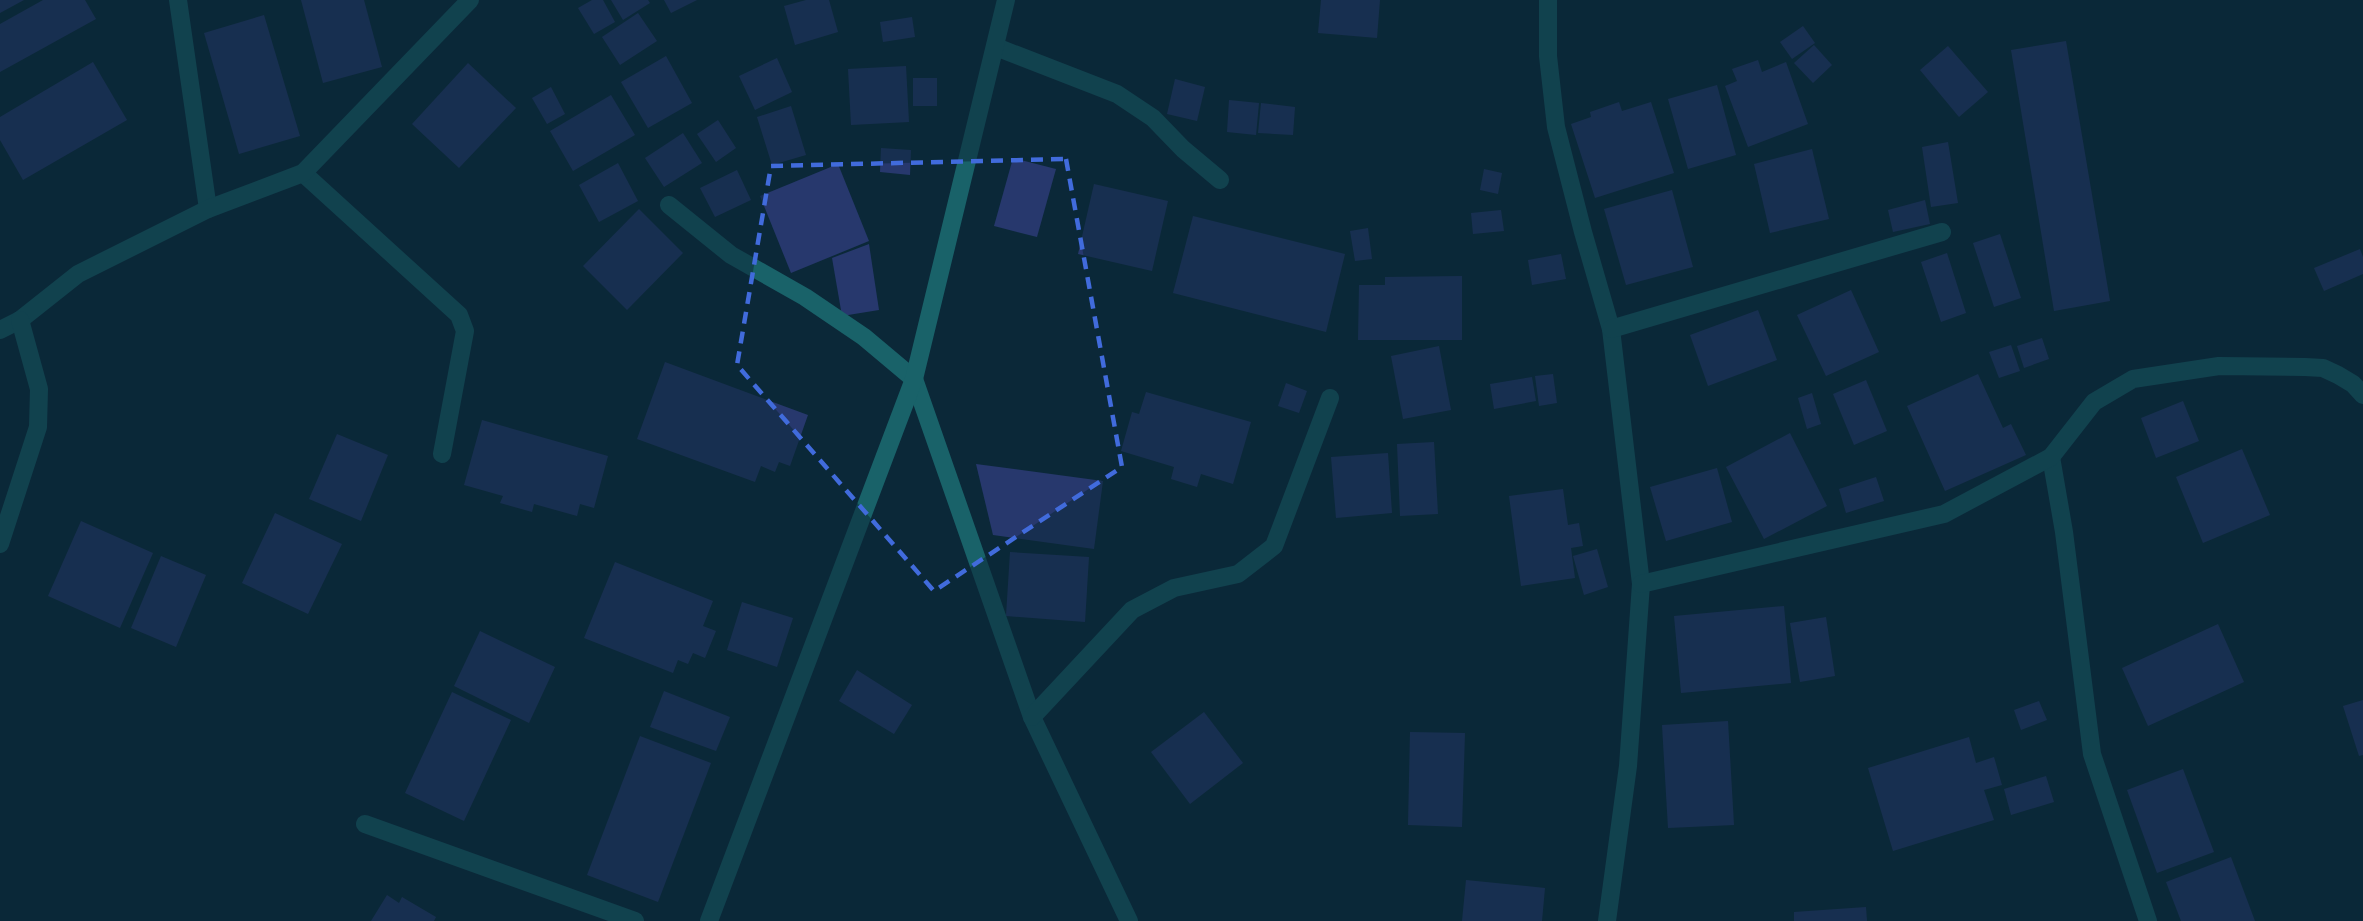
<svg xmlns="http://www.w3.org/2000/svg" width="2363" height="921" font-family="Bitter,serif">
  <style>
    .building { fill: #27386d }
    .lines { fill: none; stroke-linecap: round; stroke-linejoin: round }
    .minor { stroke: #196269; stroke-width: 18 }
    .marked { fill: none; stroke: #416bdc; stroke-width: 4.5; stroke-dasharray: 12 8; stroke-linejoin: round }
  </style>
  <rect width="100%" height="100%" fill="#0b2838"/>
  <g class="building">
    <path d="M0 0H24L0 13Z"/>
    <path d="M43 0H85L96 19 0 72V24Z"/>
    <path d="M301 0H364L382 67 323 83Z"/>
    <path d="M592 0H603L615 22 594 34 578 8Z"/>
    <path d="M611 0H648L650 3 623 20Z"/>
    <path d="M664 0H697L671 13Z"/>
    <path d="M806 0H829L838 32 795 45 784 6Z"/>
    <path d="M1321 0H1380L1377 38 1318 33Z"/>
    <path d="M638 13 657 41 620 65 602 37Z"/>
    <path d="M264 15 300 136 239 154 204 33Z"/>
    <path d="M912 17 915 37 883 42 880 22Z"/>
    <path d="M1803 26 1815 43 1792 59 1780 42Z"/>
    <path d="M2066 41 2110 301 2054 311 2011 50Z"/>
    <path d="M1814 45 1832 65 1813 83 1794 63Z"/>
    <path d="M1948 46 1988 92 1959 117 1920 70Z"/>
    <path d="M666 56 692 103 648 128 621 82Z"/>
    <path d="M777 58 792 92 755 110 739 76Z"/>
    <path d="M1758 60 1762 72 1786 62 1808 124 1748 147 1725 86 1737 81 1732 69Z"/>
    <path d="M93 62 127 120 23 180 0 140V117Z"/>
    <path d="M468 63 516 108 459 168 412 124Z"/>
    <path d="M906 66 909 122 851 125 848 69Z"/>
    <rect x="913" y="78" width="24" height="28"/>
    <path d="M1175 79 1205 87 1197 121 1167 114Z"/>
    <path d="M1717 85 1736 155 1688 169 1668 99Z"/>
    <path d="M551 87 565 114 547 124 532 98Z"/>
    <path d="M611 95 635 135 573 171 550 131Z"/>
    <path d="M1229 100 1259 103 1256 135 1227 132Z"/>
    <path d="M1619 102 1622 111 1651 102 1674 173 1595 198 1571 124 1591 117 1590 112Z"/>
    <path d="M1261 103 1295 107 1293 135 1258 133Z"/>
    <path d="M791 106 806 155 772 165 757 117Z"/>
    <path d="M718 120 736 148 716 162 697 134Z"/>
    <path d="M683 133 702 163 664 187 645 158Z"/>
    <path d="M1948 142 1958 203 1931 207 1922 147Z"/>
    <path d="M881 148 911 150 910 175 880 172Z"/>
    <path d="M1812 149 1829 219 1770 233 1754 164Z"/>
    <path d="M1013 158 1056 169 1037 237 994 226Z"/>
    <path d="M618 163 638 201 599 222 579 185Z"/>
    <path d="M838 164 869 241 791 273 760 196Z"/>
    <path d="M1484 169 1502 173 1498 194 1480 190Z"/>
    <path d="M737 170 751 200 715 217 700 188Z"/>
    <path d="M1094 184 1168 201 1152 271 1078 254Z"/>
    <path d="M1672 190 1693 267 1626 285 1604 209Z"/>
    <path d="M1925 200 1930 224 1893 232 1888 210Z"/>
    <path d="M639 209 683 253 627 310 583 266Z"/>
    <path d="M1501 210 1504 231 1473 234 1471 213Z"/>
    <path d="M1193 216 1345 254 1326 332 1173 293Z"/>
    <path d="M1368 228 1372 259 1355 261 1350 231Z"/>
    <path d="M2000 234 2021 298 1994 307 1973 243Z"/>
    <path d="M869 244 879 310 842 316 832 258Z"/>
    <path d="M2360 249 2363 257V274L2324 291 2314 268Z"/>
    <path d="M1947 253 1966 313 1941 322 1921 262Z"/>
    <path d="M1561 254 1566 279 1532 285 1528 260Z"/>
    <path d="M1462 276V340H1358L1359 285H1385V277Z"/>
    <path d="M1851 290 1879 352 1826 376 1797 315Z"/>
    <path d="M1758 310 1777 360 1708 386 1690 335Z"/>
    <path d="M2042 338 2049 359 2024 368 2017 346Z"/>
    <path d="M2011 345 2020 371 1999 378 1989 352Z"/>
    <path d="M1439 346 1451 410 1403 419 1391 356Z"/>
    <path d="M665 362 808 415 790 466 779 462 775 472 761 466 755 482 637 439Z"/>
    <path d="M1553 374 1557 403 1539 406 1535 376Z"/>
    <path d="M1978 374 2003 428 2011 424 2026 455 1945 491 1907 406Z"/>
    <path d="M1532 377 1536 401 1494 409 1490 384Z"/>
    <path d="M1866 380 1887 431 1854 445 1833 394Z"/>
    <path d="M1286 383 1307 391 1299 413 1278 406Z"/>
    <path d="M1146 392 1251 422 1233 484 1201 474 1197 487 1171 479 1174 467 1121 451 1132 412 1139 414Z"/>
    <path d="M1812 393 1821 424 1807 429 1798 398Z"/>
    <path d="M2183 401 2199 441 2156 458 2141 418Z"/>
    <path d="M482 420 608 456 594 508 580 504 577 516 534 504 532 512 500 503 503 496 464 485Z"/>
    <path d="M1790 433 1827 506 1764 539 1726 467Z"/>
    <path d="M337 434 388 455 361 521 309 499Z"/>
    <path d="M1434 442 1438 514 1400 516 1397 444Z"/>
    <path d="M2242 449 2270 515 2203 543 2176 477Z"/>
    <path d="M1388 453 1392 513 1336 518 1331 457Z"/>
    <path d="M976 464 1103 481 1094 549 993 535Z"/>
    <path d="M1717 468 1732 522 1666 541 1650 487Z"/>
    <path d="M1876 477 1884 501 1846 513 1839 489Z"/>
    <path d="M1563 489 1568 525 1579 523 1583 546 1571 548 1575 578 1521 586 1509 496Z"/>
    <path d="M275 513 342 544 308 614 242 583Z"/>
    <path d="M81 521 153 553 120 628 48 596Z"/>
    <path d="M1597 549 1608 587 1584 595 1573 556Z"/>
    <path d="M1010 552 1089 557 1085 622 1006 616Z"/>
    <path d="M161 556 206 575 176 647 131 628Z"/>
    <path d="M615 562 713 601 703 626 716 631 705 658 693 653 688 664 678 660 673 673 584 638Z"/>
    <path d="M742 602 793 618 777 667 727 650Z"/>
    <path d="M1784 606 1791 683 1681 693 1674 616Z"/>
    <path d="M1826 617 1835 676 1800 682 1790 623Z"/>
    <path d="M2218 624 2244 682 2148 726 2122 668Z"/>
    <path d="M480 631 555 667 529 723 454 686Z"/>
    <path d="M857 670 912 705 894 734 839 701Z"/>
    <path d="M664 691 730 717 716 751 650 727Z"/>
    <path d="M452 692 511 720 464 821 405 793Z"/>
    <path d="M2363 700V755L2359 756 2343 706Z"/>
    <path d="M2039 701 2047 720 2021 730 2014 710Z"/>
    <path d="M1204 712 1243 763 1190 804 1151 752Z"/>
    <path d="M1728 721 1734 825 1668 828 1662 725Z"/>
    <path d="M1410 732 1465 733 1462 827 1408 825Z"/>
    <path d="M640 736 711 763 658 902 587 875Z"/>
    <path d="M1969 737 1976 763 1994 757 2002 785 1984 790 1994 820 1893 851 1868 768Z"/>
    <path d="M2183 769 2214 852 2157 873 2127 790Z"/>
    <path d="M2046 776 2054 802 2011 815 2004 789Z"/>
    <path d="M2231 857 2255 921H2181L2166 882Z"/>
    <path d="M1466 880 1545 888 1542 921H1462Z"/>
    <path d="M387 895 399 903 402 897 436 917 434 921H371Z"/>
    <path d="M1866 907 1867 921H1794V912Z"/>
  </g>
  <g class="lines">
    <g class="minor">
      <path d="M178 0 208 209"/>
      <path d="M1548 0V56L1556 127 1583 232 1611 329 1641 584 1628 766 1607 921"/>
      <path d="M996 47 1117 94 1153 118 1183 149 1220 180"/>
      <path d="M303 173 459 315 465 331 442 454"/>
      <path d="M669 205 731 255 805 297 864 337 914 379 1032 717 1129 921"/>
      <path d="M1611 329 1942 232"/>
      <path d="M0 330 20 320 78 274 208 209 303 173 470 0"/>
      <path d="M2051 457 2064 532 2092 754 2148 921"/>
      <path d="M0 544 38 427 39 389 20 320"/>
      <path d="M1641 584 1944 514 2051 457 2094 402 2133 379 2219 366 2305 367 2323 368 2338 375 2353 384 2363 395"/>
      <path d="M1032 717 1132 610 1174 588 1238 574 1274 546 1330 398"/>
      <path d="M365 824 635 921"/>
      <path d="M709 921 914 379 1006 0"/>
    </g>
  </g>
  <path d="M0 0H2363V921H0ZM1066 159 1122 467 934 591 737 365 771 166Z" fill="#0b2838" fill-opacity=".55" fill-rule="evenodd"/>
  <path class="marked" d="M1066 159 1122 467 934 591 737 365 771 166Z"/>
</svg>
